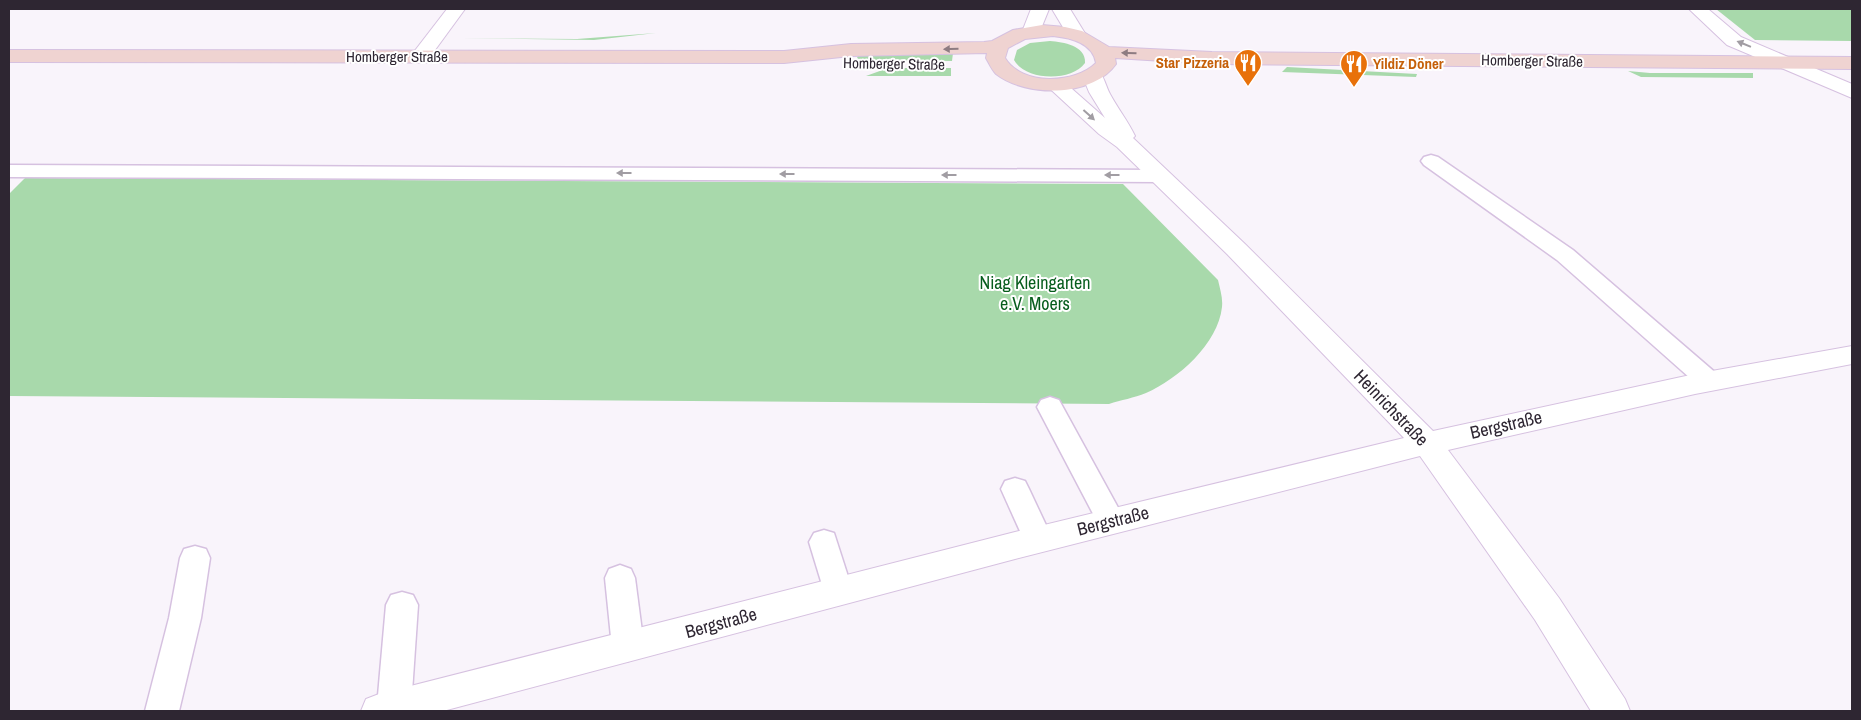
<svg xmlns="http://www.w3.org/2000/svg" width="1861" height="720" font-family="'Archivo Narrow',sans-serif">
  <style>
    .green { fill: #a8d9ab }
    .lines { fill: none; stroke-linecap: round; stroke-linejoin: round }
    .service-casing { stroke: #d6c1e0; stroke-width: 3 }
    .minor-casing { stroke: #d6c1e0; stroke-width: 2 }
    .secondary-casing { stroke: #d6c1e0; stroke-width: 2 }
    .service { fill: #fff; fill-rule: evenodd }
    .minor { fill: #fff; fill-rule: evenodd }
    .secondary { fill: #efd3d1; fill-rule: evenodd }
    .oneway { fill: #a19da3 }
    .oneway2 { fill: #8e7c82 }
    .labels { text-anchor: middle; stroke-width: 4; stroke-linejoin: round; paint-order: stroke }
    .far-street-label { font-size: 15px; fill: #2e2632; stroke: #fff }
    .far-food-label { font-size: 15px; font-weight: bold; fill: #c56008; stroke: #fff; text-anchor: end }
    .park-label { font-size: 18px; fill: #075d1d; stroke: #fff }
    .street-label { font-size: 18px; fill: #2e2632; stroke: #fff }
  </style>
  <rect width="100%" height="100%" fill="#f9f4fb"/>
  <g class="green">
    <path d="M1716 9H1852V41L1755 40Z"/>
    <path d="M656 33 594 40 460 38 577 39Z"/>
    <path d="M1050 41C1064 42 1086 46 1085 63 1071 82 1026 81 1014 60L1017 50 1030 43Z"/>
    <path d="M953 53 952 61 861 60 857 58 859 54Z"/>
    <path d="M1287 67 1417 74 1416 77 1282 72Z"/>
    <path d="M888 68H951V76H866Z"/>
    <path d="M1628 71 1650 73H1753V78L1641 77Z"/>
    <path d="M25 178 1123 184 1218 280C1220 289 1223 298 1222 307 1218 344 1178 379 1146 393 1134 398 1121 400 1109 404L9 396V194Z"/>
  </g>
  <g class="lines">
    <defs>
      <g id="service">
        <path d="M1431 155 1438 157 1573 250 1717 374 1721 380 1717 386 1708 389 1699 386 1557 260 1424 165 1421 161 1424 157Z"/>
        <path d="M9 165 1160 170 1167 172 1170 176 1167 180 1160 182 9 177Z"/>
        <path d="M1050 397 1059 400 1121 513 1126 521 1121 529 1111 533 1101 529 1037 407 1041 400Z"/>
        <path d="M1015 478 1025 481 1029 489 1053 540 1048 549 1038 552 1028 549 1001 489 1005 481Z"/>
        <path d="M824 530 834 533 853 592 849 601 838 605 827 601 809 542 814 533Z"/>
        <path d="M195 546 206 549 210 558 201 618 179 711H145L169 618 180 558 184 549Z"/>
        <path d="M620 565 631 569 635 578 644 647 639 657 628 661 617 657 612 647 605 578 609 569Z"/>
        <path d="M402 592 413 595 418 605 411 707 409 711H379L377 707 386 605 391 595Z"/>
      </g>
      <g id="minor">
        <path d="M447 9H465L427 61H413L410 57Z"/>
        <path d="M1031 9H1049L1038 36H1024L1022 32Z"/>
        <path d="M1052 9H1070L1086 35 1084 39H1070Z"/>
        <path d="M1689 9H1708L1741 37 1852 84V98L1727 45Z"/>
        <path d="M1093 71 1100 73C1105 79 1106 87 1110 94 1118 109 1128 121 1135 136L1133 138 1245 244 1433 431 1695 374 1852 346V364L1695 394 1448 450 1559 598 1625 699 1630 711H1591L1535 620 1420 456 1015 559 443 711H361L366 699 379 694 1015 532 1404 438 1227 254 1117 147 1099 134 1046 85 1049 81H1063L1105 118 1089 92 1083 77 1086 73Z"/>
      </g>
      <path id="secondary" d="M1042 25 1065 27 1082 31 1109 47 1212 52 1852 57V69L1212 64 1115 58 1116 64C1093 97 1027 98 996 74 992 70 989 63 986 58L987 53 851 56 784 63 9 62V50L784 51 851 44 984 42 992 41 1013 30ZM1053 36C1071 38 1093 43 1096 63 1075 84 1022 86 1005 58L1008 48 1025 39Z"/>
    </defs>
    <use href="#service" class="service-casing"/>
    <use href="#minor" class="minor-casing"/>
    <use href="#secondary" class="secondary-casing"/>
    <use href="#service" class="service"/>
    <use href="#minor" class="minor"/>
    <use href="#secondary" class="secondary"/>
  </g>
  <defs><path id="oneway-solid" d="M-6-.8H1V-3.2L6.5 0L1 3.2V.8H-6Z" transform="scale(1.25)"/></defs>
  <g class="oneway">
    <use href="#oneway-solid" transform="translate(1744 44) rotate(-158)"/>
    <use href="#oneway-solid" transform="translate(1089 115) rotate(42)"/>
    <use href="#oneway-solid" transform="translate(624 173) rotate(-180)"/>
    <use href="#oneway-solid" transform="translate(787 174) rotate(-180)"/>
    <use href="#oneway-solid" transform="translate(949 175) rotate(-180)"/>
    <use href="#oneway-solid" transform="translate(1112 175) rotate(-180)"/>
  </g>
  <g class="oneway2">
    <use href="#oneway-solid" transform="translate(951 49) rotate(179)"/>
    <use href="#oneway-solid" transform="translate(1129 53) rotate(-178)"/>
  </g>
  <defs>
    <symbol id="restaurant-pin" viewBox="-11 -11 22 30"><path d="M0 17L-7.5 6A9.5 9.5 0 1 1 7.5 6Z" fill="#e8710a" stroke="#fff"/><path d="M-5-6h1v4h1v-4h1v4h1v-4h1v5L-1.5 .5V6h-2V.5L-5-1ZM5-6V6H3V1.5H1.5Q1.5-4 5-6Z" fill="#fff"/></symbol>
  </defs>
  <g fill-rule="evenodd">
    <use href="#restaurant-pin" x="1232" y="47" width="32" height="43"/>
    <use href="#restaurant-pin" x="1338" y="48" width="32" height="43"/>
  </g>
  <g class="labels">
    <g class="far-street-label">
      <text x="397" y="62">Homberger Straße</text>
      <text transform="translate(1532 61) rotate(1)" y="5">Homberger Straße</text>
      <text transform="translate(894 64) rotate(1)" y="5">Homberger Straße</text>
    </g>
    <g class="far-food-label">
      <text x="1229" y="68">Star Pizzeria</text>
      <text x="1373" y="69" text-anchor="start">Yildiz Döner</text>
    </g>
    <g class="park-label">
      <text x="1035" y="289">Niag Kleingarten<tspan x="1035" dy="21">e.V. Moers</tspan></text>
    </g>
    <g class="street-label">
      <text transform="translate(1391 408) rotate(46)" y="6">Heinrichstraße</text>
      <text transform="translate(1506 425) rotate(-13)" y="6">Bergstraße</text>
      <text transform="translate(1113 521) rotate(-14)" y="6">Bergstraße</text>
      <text transform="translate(721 623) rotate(-15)" y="6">Bergstraße</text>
    </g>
  </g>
  <rect width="1861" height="720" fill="none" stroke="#2e2632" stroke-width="20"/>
</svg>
